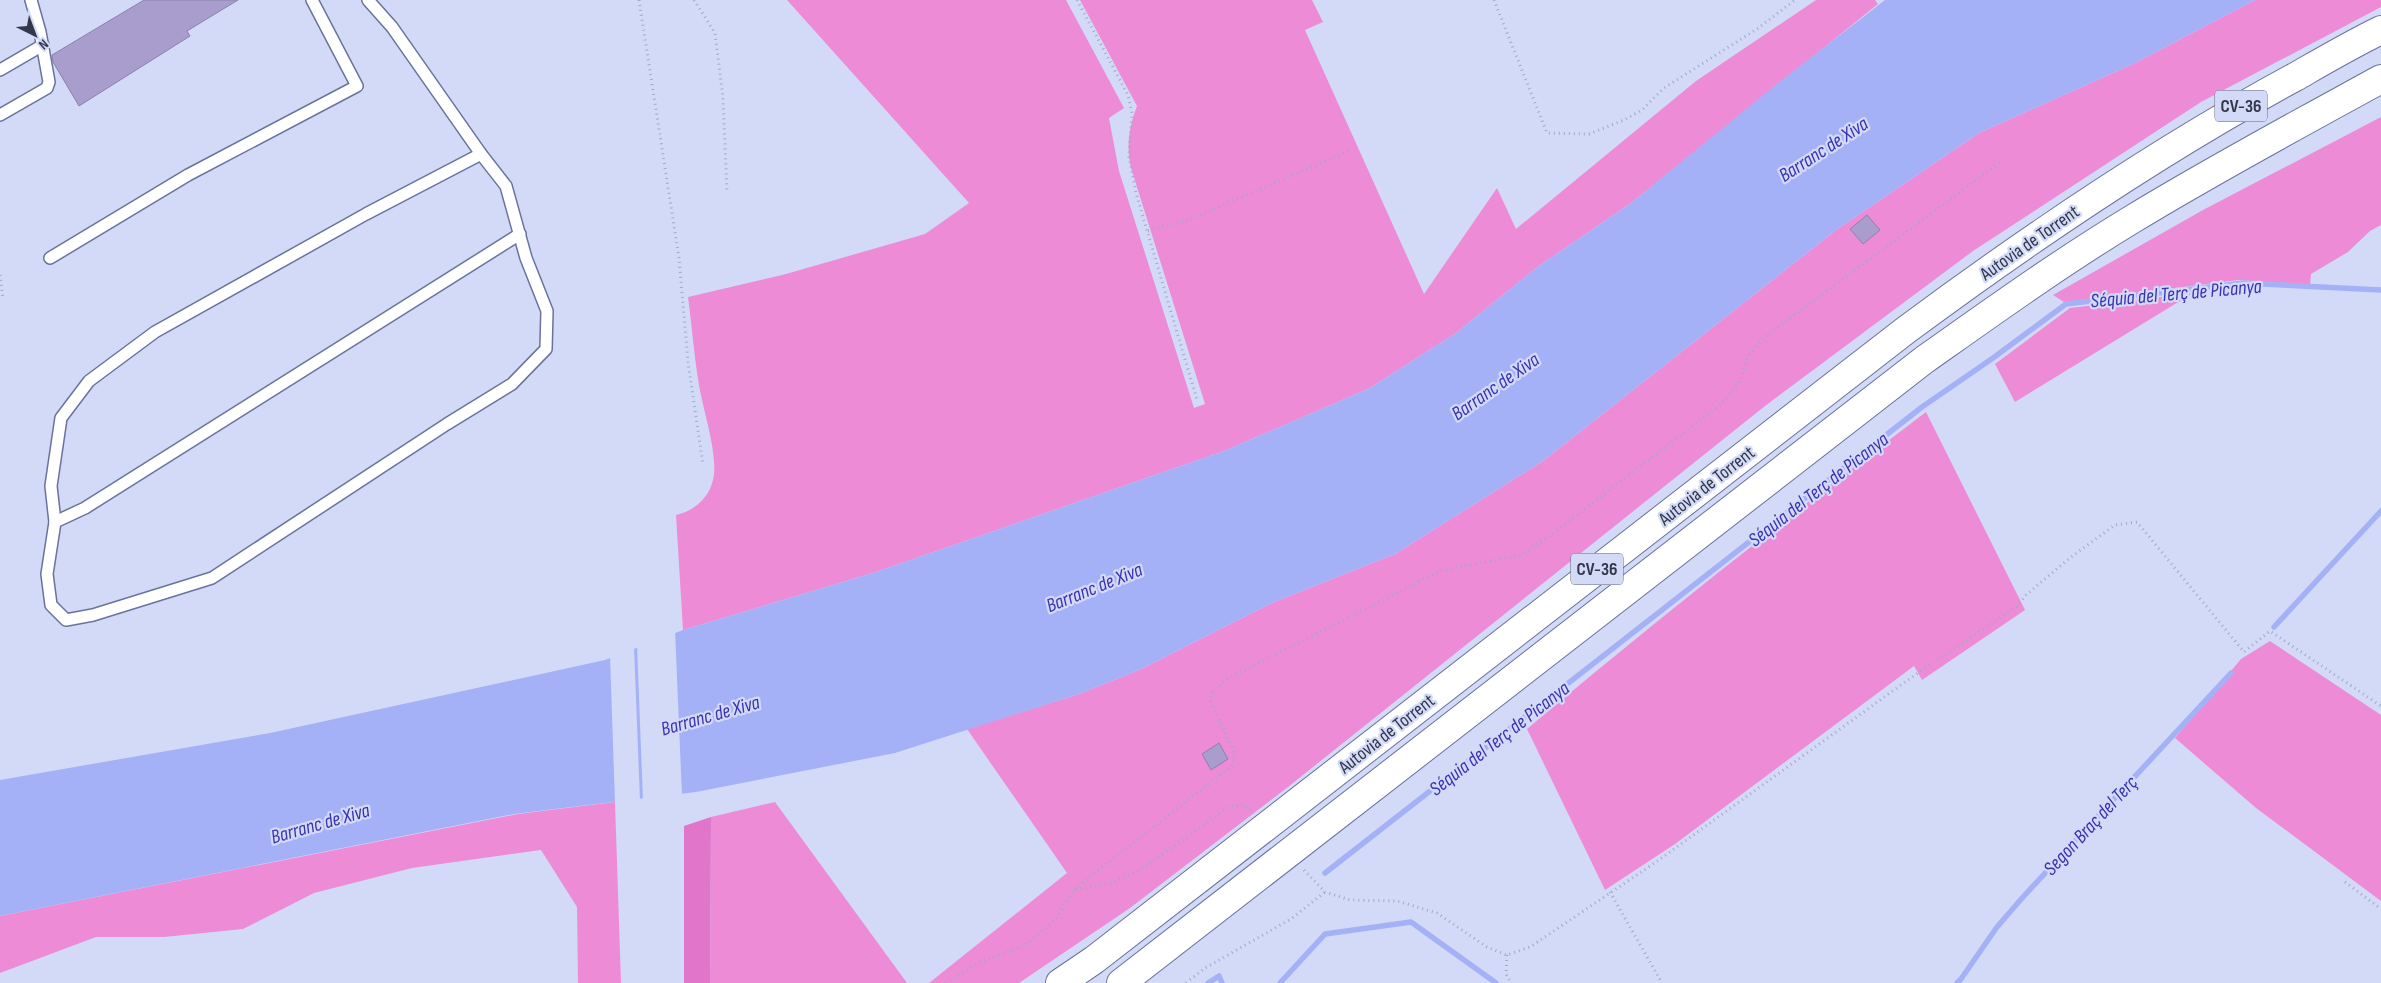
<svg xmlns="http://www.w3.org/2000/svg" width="2381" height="983" font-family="'Sofia Sans Condensed',sans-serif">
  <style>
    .green { fill: #ed8bd7 }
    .forest { fill: #e075c9 }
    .water { fill: #a5b1f7 }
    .pier { fill: #d3daf7 }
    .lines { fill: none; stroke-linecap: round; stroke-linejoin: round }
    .stream { stroke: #a5b1f7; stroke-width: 5.5 }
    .building { fill: #a89dcc; stroke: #8c81ae }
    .lane-casing { stroke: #6a729e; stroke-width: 14 }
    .highway-casing { stroke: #6a729e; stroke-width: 30 }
    .path { stroke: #a2a9c2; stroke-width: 3; stroke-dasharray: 1 4; stroke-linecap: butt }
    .lane { stroke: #fff; stroke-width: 11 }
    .highway { stroke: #fff; stroke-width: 28 }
    .labels { text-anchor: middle; stroke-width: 4.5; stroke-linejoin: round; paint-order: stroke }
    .shield { fill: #d3daf7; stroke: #63687e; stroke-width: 1 }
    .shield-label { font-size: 18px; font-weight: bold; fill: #33374a }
    .street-label { font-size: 19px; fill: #33374a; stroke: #d3daf7 }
    .water-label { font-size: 20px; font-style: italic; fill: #3932b4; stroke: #d3daf7 }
  </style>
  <rect width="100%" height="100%" fill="#d3daf7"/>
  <g class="green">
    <path d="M787 0H1066L1124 108 1109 118 1119 171 1194 408 1205 404 1131 168C1126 146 1129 127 1137 106L1080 0H1312L1323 22 1305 30 1424 294 1497 188 1516 229 1696 81 1816 0H1875L1878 4 1631 203 1536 268 1456 333 1370 388 1224 451 876 572 683 630 676 515C694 511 709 498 713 480 719 457 703 410 699 385 694 356 692 326 688 297L786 274 925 234 969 203Z"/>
    <path d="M2255 0H2381V7L2201 102 1973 251 1765 406 1288 787 1130 908 1019 983H929L1067 873 967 729 1079 694 1139 670 1274 602 1395 554 1543 461 1836 230 1979 133 2133 64Z"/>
    <path d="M2381 117V225L2370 231 2348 252 2311 274 2310 285 2239 280 2064 302 2053 295 2203 210Z"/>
    <path d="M2193 293 2015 402 1995 364 2070 308Z"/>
    <path d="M1926 412 2025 610 1922 680 1914 666 1675 844 1605 890 1527 729C1657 619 1791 514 1926 412Z"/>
    <path d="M2270 641 2381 715V901L2256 808 2175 738 2241 659Z"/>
    <path d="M615 802 621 983H578L577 907 541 850 412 868 314 893 243 929 164 937H96L0 973V916L518 814Z"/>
    <path d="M775 802 907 983H710L711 817Z"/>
  </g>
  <path class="forest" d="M711 817 710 983H684V826Z"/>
  <path class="water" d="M1885 0H2255L2133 64 1979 133 1836 230 1543 461 1395 554 1274 602 1139 670 1079 694 895 753 696 792 514 814 0 916V780L270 733 605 660 683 630 876 572 1224 451 1370 388 1456 333 1536 268 1631 203 1778 83Z"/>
  <g class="pier">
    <path d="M675 630 682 796 643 801 637 645Z"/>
    <path d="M634 646 640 801 615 804 610 655Z"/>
  </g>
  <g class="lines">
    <g class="stream">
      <path d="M2274 627 2381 511"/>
      <path d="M1325 873 1922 407 1993 358 2066 304 2243 283 2381 290"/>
      <path d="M1208 983 1219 976 1222 983"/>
      <path d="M1280 983 1325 934 1411 922 1496 983"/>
      <path d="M1957 983 1961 979 1997 927 2023 897 2231 673"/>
    </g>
  </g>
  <g class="building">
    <path d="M144 0H238L187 31 190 36 79 106 53 62 52 55Z"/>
    <path d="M1867 215 1880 230 1863 244 1850 229Z"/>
    <path d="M1219 743 1228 759 1211 770 1202 754Z"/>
  </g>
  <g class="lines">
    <defs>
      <g id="lane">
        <path d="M368 0 392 27 481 154 506 186 526 258 547 311 546 349 512 384 447 424 212 578 93 615 66 620 51 605 47 574 55 522 85 508 520 234"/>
        <path d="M0 70 43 45"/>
        <path d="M0 115 47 88 49 82 40 32 31 0"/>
        <path d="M50 258 188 175 357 86 312 0"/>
        <path d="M55 522 51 486 61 418 89 381 155 332 366 214 481 154"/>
      </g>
      <g id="highway">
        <path d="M1060 983 1094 960 1906 330C2030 238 2158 151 2295 77 2323 61 2352 44 2381 30"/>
        <path d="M1121 983 1924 360C1992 312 2060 263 2131 220 2213 170 2297 125 2381 79"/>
      </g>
    </defs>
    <use href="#lane" class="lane-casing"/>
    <use href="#highway" class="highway-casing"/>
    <g class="path">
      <path d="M639 0 679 258 688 362 703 465"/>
      <path d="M694 0 715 33 723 98 727 192"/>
      <path d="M1077 0 1128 95 1132 113 1129 157 1136 193 1197 400"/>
      <path d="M1494 0 1547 133 1589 134 1624 120 1642 110 1664 88 1757 29 1795 0"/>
      <path d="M1148 231 1188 220 1351 150"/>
      <path d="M0 275 3 299"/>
      <path d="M1251 810 1240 804 1228 807 1148 865 1112 883 1073 890 1233 765 1235 754 1210 700 1213 691 1227 679 1440 571 1520 555 1552 534 1719 406 1738 385 1749 355 1766 336 2001 162"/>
      <path d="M1304 870 1325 892 1350 900 1397 901 1437 913 1487 947 1507 955 1530 947 1656 862 1912 677 2016 607 2026 595 2071 557 2115 525 2137 522 2244 652 2270 631 2381 706"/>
      <path d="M2345 882 2381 909"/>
      <path d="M1610 892 1662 983"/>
      <path d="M1507 955 1506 974 1511 983"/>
      <path d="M945 983 979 963 1025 945 1055 920 1073 890"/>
      <path d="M1186 983 1205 968 1291 919 1325 892"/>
    </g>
    <use href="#lane" class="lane"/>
    <use href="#highway" class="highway"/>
  </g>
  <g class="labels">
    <g class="shield">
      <rect x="2215" y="90.5" width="52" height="31" rx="4"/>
      <rect x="1571" y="553.5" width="52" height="31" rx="4"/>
    </g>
    <g class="shield-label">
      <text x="2241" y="112">CV-36</text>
      <text x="1597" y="575">CV-36</text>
    </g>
    <g class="street-label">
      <text transform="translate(2029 242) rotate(-35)" y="7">Autovia de Torrent</text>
      <text transform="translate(1706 485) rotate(-38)" y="7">Autovia de Torrent</text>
      <text transform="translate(1386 733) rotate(-38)" y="7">Autovia de Torrent</text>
    </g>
    <g class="water-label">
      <text transform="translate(1823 149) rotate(-33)" y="7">Barranc de Xiva</text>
      <text transform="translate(2176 293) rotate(-5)" y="7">Séquia del Terç de Picanya</text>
      <text transform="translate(1495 386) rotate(-35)" y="7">Barranc de Xiva</text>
      <text transform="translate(1818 489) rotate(-38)" y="7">Séquia del Terç de Picanya</text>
      <text transform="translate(1094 587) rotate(-22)" y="7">Barranc de Xiva</text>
      <text transform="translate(710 715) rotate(-16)" y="7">Barranc de Xiva</text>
      <text transform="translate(1499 738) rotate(-38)" y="7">Séquia del Terç de Picanya</text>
      <text transform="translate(320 823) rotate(-16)" y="7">Barranc de Xiva</text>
      <text transform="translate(2090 825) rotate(-47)" y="7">Segon Braç del Terç</text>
    </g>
  </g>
  <g transform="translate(35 35) rotate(138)" stroke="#d3daf7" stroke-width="4" paint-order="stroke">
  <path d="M0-4L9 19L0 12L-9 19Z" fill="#33374a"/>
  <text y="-8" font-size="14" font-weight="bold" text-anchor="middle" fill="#33374a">N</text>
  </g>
</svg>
